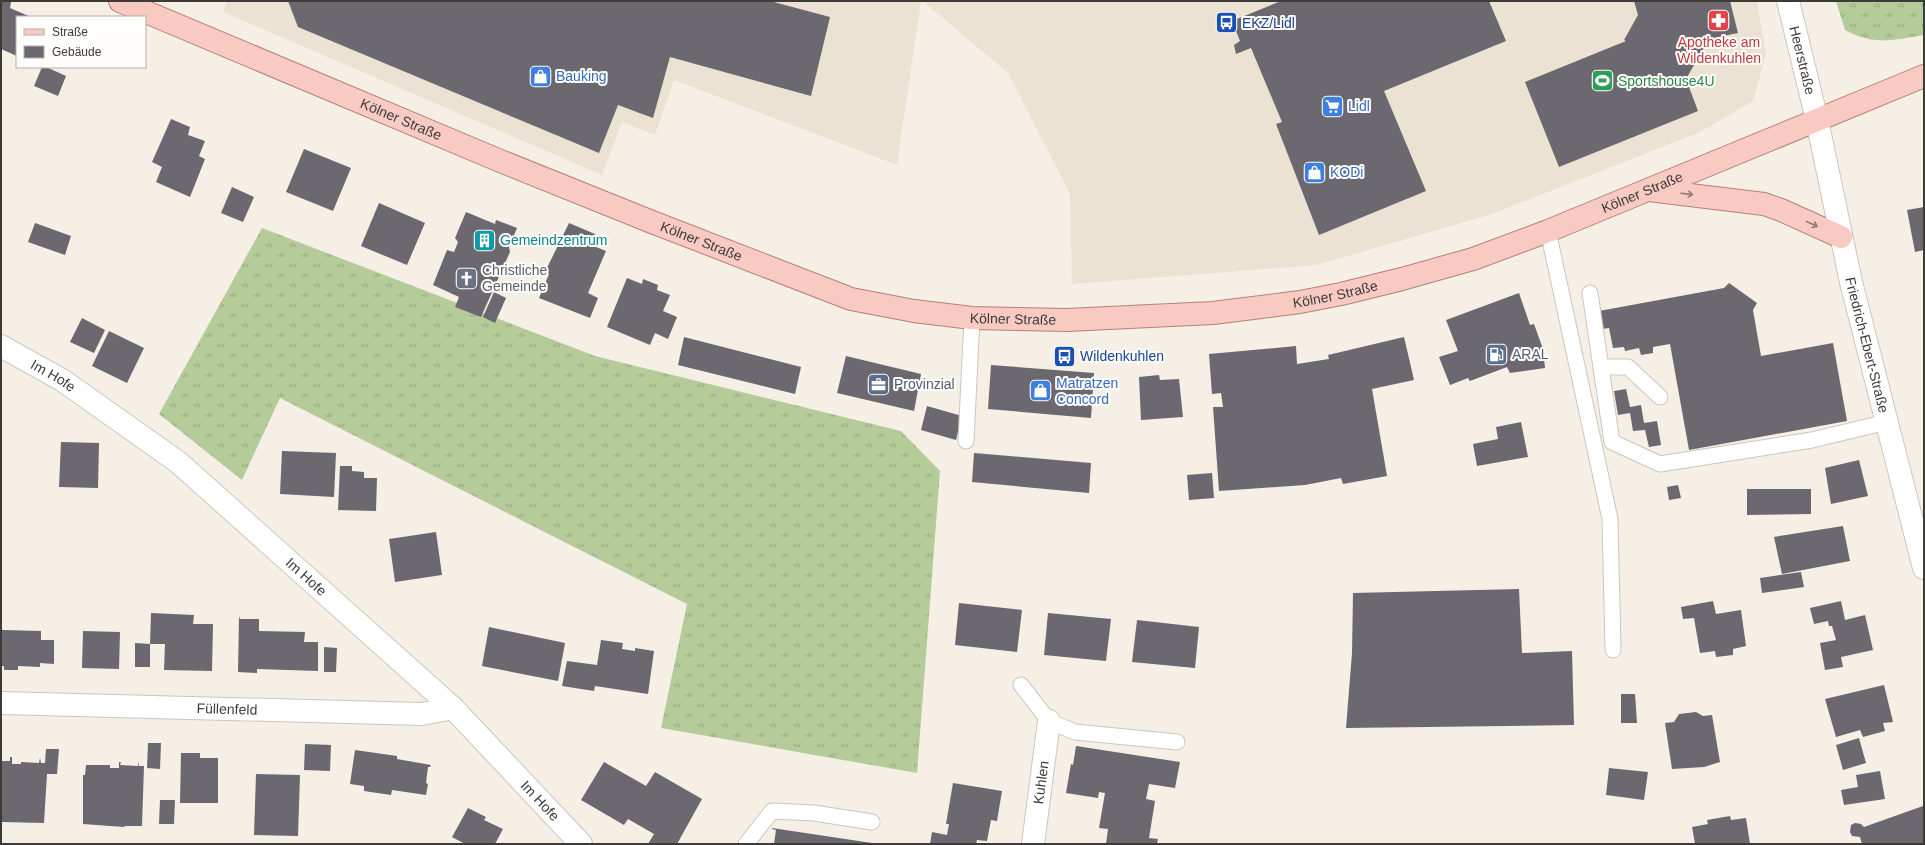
<svg xmlns="http://www.w3.org/2000/svg" width="1925" height="845" font-family="Arial,sans-serif">
  <style>
    .built { fill: #ece2d3 }
    .grass { fill: url(#grass-tufts) }
    .building { fill: #6b6870 }
    .lines { fill: none; stroke-linecap: round; stroke-linejoin: round }
    .service-casing { stroke: #ccc6be; stroke-width: 17 }
    .minor-casing { stroke: #ccc6be; stroke-width: 24 }
    .secondary-casing { stroke: #ccc6be; stroke-width: 24 }
    .primary-casing { stroke: #b58176; stroke-width: 24 }
    .service { stroke: #fff; stroke-width: 15 }
    .minor { stroke: #fff; stroke-width: 22 }
    .secondary { stroke: #fff; stroke-width: 22 }
    .primary { stroke: #f9cac1; stroke-width: 22 }
    .oneway { stroke: #927b75 }
    .labels { text-anchor: middle; stroke-width: 4; stroke-linejoin: round; paint-order: stroke }
    .transit-label { font-size: 14px; fill: #164399; stroke: #fffdf9; text-anchor: start }
    .health-label { font-size: 14px; fill: #be3a42; stroke: #fffdf9 }
    .street-label { font-size: 14px; fill: #3d3b37; stroke: #fffdf9 }
    .shop-label { font-size: 14px; fill: #366cbe; stroke: #fffdf9; text-anchor: start }
    .leisure-label { font-size: 14px; fill: #27864d; stroke: #fffdf9; text-anchor: start }
    .culture-label { font-size: 14px; fill: #0d838f; stroke: #fffdf9; text-anchor: start }
    .worship-label { font-size: 14px; fill: #5b616d; stroke: #fffdf9; text-anchor: start }
    .service-label { font-size: 14px; fill: #4e5e75; stroke: #fffdf9; text-anchor: start }
  </style>
  <defs>
    <pattern id="grass-tufts" width="24" height="20" patternUnits="userSpaceOnUse"><rect width="24" height="20" fill="#b5cc9a"/><path d="M3 7l-1-3M5 7V3M7 7l1-3M15 17l-1-3M17 17v-4M19 17l1-3" fill="none" stroke="#94a77e"/></pattern>
  </defs>
  <rect width="100%" height="100%" fill="#f5efe6"/>
  <g class="built">
    <path d="M227 1H921L897 165 674 80 655 135 622 122 602 175 223 12Z"/>
    <path d="M923 1H1757L1766 54 1753 101 1700 132 1492 214 1317 265 1072 284 1070 194 1008 73Z"/>
  </g>
  <g class="grass">
    <path d="M1836 1H1924V35C1892 40 1875 46 1845 30Z"/>
    <path d="M262 228 595 356 901 431 940 471 917 773 661 728 687 604 280 398 242 480 159 414Z"/>
  </g>
  <g class="building">
    <path d="M1 1 11 2 10 8 31 17H17V56L1 49Z"/>
    <path d="M288 1H770L830 17 811 96 670 57 653 118 618 105 599 153 298 27Z"/>
    <path d="M1281 1H1489L1506 41 1384 91 1426 191 1319 235 1276 124 1282 122 1251 48 1236 54 1234 45 1240 41 1232 21Z"/>
    <path d="M1634 1H1730L1738 33 1709 39 1686 79 1698 111 1559 167 1525 82 1626 41 1624 40 1638 15Z"/>
    <path d="M42 67H46L66 76 58 96 34 86Z"/>
    <path d="M171 119 190 127 188 135 205 141 199 156 205 159 190 197 156 182 162 167 152 162Z"/>
    <path d="M304 149 351 168 333 211 286 192Z"/>
    <path d="M232 187 254 197 243 222 221 213Z"/>
    <path d="M379 203 425 223 407 265 361 246Z"/>
    <path d="M1924 207V250L1915 252 1907 210Z"/>
    <path d="M466 212 495 224 496 220 517 228 509 247 510 252 481 317 455 307 459 297 433 285 447 250 454 252 458 242 455 238Z"/>
    <path d="M35 223 71 236 65 255 28 242Z"/>
    <path d="M569 223 595 234 591 245 606 251 588 293 598 298 590 318 539 298 549 274 545 272Z"/>
    <path d="M627 278 642 284 643 279 658 285 657 290 670 295 663 311 677 317 668 339 655 333 650 345 607 327Z"/>
    <path d="M1729 283 1757 303 1753 310 1761 356 1833 343 1847 421 1689 450 1670 344 1653 347V353L1641 355 1639 348 1625 351 1624 347 1613 348 1609 328 1602 329 1599 311 1724 288Z"/>
    <path d="M494 292 506 298 495 323 483 317Z"/>
    <path d="M1519 293 1530 325 1534 324 1543 349 1545 368 1510 373 1507 367 1470 381 1468 378 1450 385 1439 357 1458 351 1446 320Z"/>
    <path d="M82 318 105 330 94 353 70 342Z"/>
    <path d="M109 331 144 348 127 383 92 366Z"/>
    <path d="M684 337 801 367 795 394 678 365Z"/>
    <path d="M1404 337 1414 380 1372 389 1387 476 1343 484 1341 478 1305 485 1219 491 1213 407H1223L1221 393 1212 394 1209 354 1296 346 1297 364 1329 359 1328 355Z"/>
    <path d="M846 356 921 374 914 411 837 393Z"/>
    <path d="M991 365 1094 373 1091 418 988 409Z"/>
    <path d="M1159 375 1160 380 1179 379 1183 417 1141 420 1139 377Z"/>
    <path d="M1626 389 1630 407 1641 405 1644 423 1657 421 1661 445 1649 447 1645 430 1633 431 1630 413 1618 415 1614 391Z"/>
    <path d="M927 406 962 416 956 440 921 430Z"/>
    <path d="M1521 422 1528 457 1477 466 1473 444 1498 439 1496 427Z"/>
    <path d="M61 442 99 443 98 488 59 487Z"/>
    <path d="M282 451 336 453 334 497 280 494Z"/>
    <path d="M974 453 1091 463 1089 493 972 482Z"/>
    <path d="M1859 460 1868 496 1831 504 1825 468Z"/>
    <path d="M340 466H352V471L364 472V478H377L376 511 338 510Z"/>
    <path d="M1212 473 1214 498 1189 500 1187 475Z"/>
    <path d="M1678 485 1681 498 1669 500 1667 487Z"/>
    <path d="M1747 489H1811V514L1747 515Z"/>
    <path d="M1843 526 1850 561 1782 574 1774 537Z"/>
    <path d="M436 532 442 575 395 582 389 539Z"/>
    <path d="M1801 572 1804 587 1762 593 1760 578Z"/>
    <path d="M1519 589 1522 653 1572 651 1574 725 1346 728 1352 653 1353 593Z"/>
    <path d="M1713 601 1716 614 1741 610 1746 646 1733 649V655L1716 657 1715 651 1700 653 1694 618 1683 619 1681 607Z"/>
    <path d="M1841 601 1845 620 1865 615 1873 650 1841 657 1843 667 1825 670 1820 643 1836 640 1832 626H1829L1828 621 1814 624 1810 608Z"/>
    <path d="M959 603 1022 610 1017 652 955 645Z"/>
    <path d="M151 613 194 615 193 624H213L212 671 164 670 165 644H150Z"/>
    <path d="M1048 613 1111 619 1106 661 1044 655Z"/>
    <path d="M239 616 240 619H259V631L305 632 304 642H318V671L257 669V673L238 672Z"/>
    <path d="M1137 620 1199 627 1195 668 1132 662Z"/>
    <path d="M489 627 565 643 558 681 482 666Z"/>
    <path d="M2 630 41 631V640H54V664L40 663V667L18 666V670H4V666H1Z"/>
    <path d="M83 631 120 632 119 669 82 668Z"/>
    <path d="M601 640 623 643 622 649 635 651V648L654 651 648 694 595 686 594 691 562 686 567 661 597 665Z"/>
    <path d="M135 643 150 644V667H135Z"/>
    <path d="M324 647 337 648 336 672H324Z"/>
    <path d="M1884 685 1893 722 1883 723 1885 731 1863 737 1860 730 1836 737 1825 699Z"/>
    <path d="M1621 694H1635L1637 723H1621Z"/>
    <path d="M1696 712 1703 716 1712 715 1720 762 1704 767 1672 769 1665 723 1674 722 1679 714Z"/>
    <path d="M1859 738 1866 763 1843 770 1836 745Z"/>
    <path d="M148 743H161L160 769 147 768Z"/>
    <path d="M305 744 331 745 330 771 304 770Z"/>
    <path d="M1076 746 1180 762 1175 788 1149 784 1146 799 1155 801 1149 838 1158 839 1157 844H1106L1108 829 1099 828 1105 793 1099 792 1098 798 1066 793 1071 764 1073 765Z"/>
    <path d="M46 749H59L57 774H47L44 823 2 822 1 761H10V757H12V764H21V762L39 763 40 758 41 763H45Z"/>
    <path d="M355 750 397 756V759L431 765 430 767H428L426 783 428 784 426 795 392 790 391 795 364 791V786L350 784Z"/>
    <path d="M181 753H200V758H218V803H180Z"/>
    <path d="M119 762H121L120 765 138 766V762L139 766H144L142 826H125L124 827 83 824V775H85L86 765H110V768H119Z"/>
    <path d="M604 762 646 786 655 772 702 799 677 844H648L654 834 628 819 624 825 581 800Z"/>
    <path d="M1609 768 1648 772 1644 800 1606 795Z"/>
    <path d="M1880 771 1885 799 1844 805 1841 790 1858 787 1856 775Z"/>
    <path d="M256 774 300 775 298 836 254 835Z"/>
    <path d="M953 783 1002 791 997 821 991 820 987 841 977 840 976 844H930L932 832 947 835 949 824H946Z"/>
    <path d="M160 800H175L174 824H159Z"/>
    <path d="M1923 806 1924 844H1862L1860 837 1852 836 1850 832 1851 825 1855 823 1861 824 1864 827Z"/>
    <path d="M468 808 486 817 484 820 503 829 495 844H465L452 837Z"/>
    <path d="M1730 816 1731 820 1746 818 1750 844H1695L1692 827 1708 824 1707 820Z"/>
    <path d="M772 828 872 843V844H774L776 830 772 829Z"/>
  </g>
  <g class="lines">
    <defs>
      <g id="service">
        <path d="M1548 231 1610 519 1613 650"/>
        <path d="M1590 293 1612 442 1660 464 1812 440 1887 422"/>
        <path d="M1601 367H1628L1660 397"/>
        <path d="M966 441 972 318"/>
        <path d="M1021 685 1049 721 1075 732 1177 742"/>
        <path d="M746 844 772 811 814 813 872 822"/>
      </g>
      <g id="minor">
        <path id="s1" d="M1 346 62 380 178 462 453 708 581 844"/>
        <path id="s2" d="M1 703 422 714 453 708"/>
        <path id="s3" d="M1033 844 1049 721"/>
      </g>
      <g id="secondary">
        <path id="s4" d="M1788 1 1817 120 1851 282 1924 568"/>
      </g>
      <g id="primary">
        <path id="s5" d="M120 1 498 160 652 222 851 299 914 311 972 318 1067 320 1213 313 1300 302 1341 294 1402 279 1473 259 1548 231 1924 76"/>
        <path d="M1649 190 1764 204 1781 210 1841 237"/>
      </g>
    </defs>
    <use href="#service" class="service-casing"/>
    <use href="#minor" class="minor-casing"/>
    <use href="#secondary" class="secondary-casing"/>
    <use href="#primary" class="primary-casing"/>
    <use href="#service" class="service"/>
    <use href="#minor" class="minor"/>
    <use href="#secondary" class="secondary"/>
    <use href="#primary" class="primary"/>
  </g>
  <defs><path id="oneway-shaft" d="M-6 0H5M1.5-3L5.5 0L1.5 3" fill="none" stroke-width="1.6" stroke-linecap="round" stroke-linejoin="round"/></defs>
  <g class="oneway">
    <use href="#oneway-shaft" transform="translate(1687 194) rotate(7)"/>
    <use href="#oneway-shaft" transform="translate(1812 224) rotate(24)"/>
  </g>
  <defs>
    <symbol id="pharmacy-square" viewBox="-11 -11 22 22"><rect x="-9" y="-9" width="18" height="18" rx="4" fill="#e0444e" stroke="#fffdf9"/><path d="M-2-6h4v4h4v4h-4v4h-4v-4h-4v-4h4Z" fill="#fff"/></symbol>
    <symbol id="bus-square" viewBox="-11 -11 22 22"><rect x="-9" y="-9" width="18" height="18" rx="4" fill="#1a4fb4" stroke="#fffdf9"/><path d="M-5-6H5V4H4V6H2V4H-2V6H-4V4H-5ZM-3.5-4V0h7V-4ZM-3.5 1.2v1.5H-2V1.2ZM2 1.2v1.5H3.5V1.2Z" fill="#fff"/></symbol>
    <symbol id="shop-square" viewBox="-11 -11 22 22"><rect x="-9" y="-9" width="18" height="18" rx="4" fill="#3f7fe0" stroke="#fffdf9"/><path d="M-5-2.5h2.3a2.7 3.5 0 0 1 5.4 0H5L5.5 6h-11ZM-1.5-2.5h3a1.5 2.3 0 0 0-3 0Z" fill="#fff"/></symbol>
    <symbol id="stadium-square" viewBox="-11 -11 22 22"><rect x="-9" y="-9" width="18" height="18" rx="4" fill="#2e9e5b" stroke="#fffdf9"/><path d="M0-5a6.5 5 0 1 0 0 10a6.5 5 0 1 0 0-10ZM-3.5-1.8h7v3.6h-7Z" fill="#fff"/></symbol>
    <symbol id="supermarket-square" viewBox="-11 -11 22 22"><rect x="-9" y="-9" width="18" height="18" rx="4" fill="#3f7fe0" stroke="#fffdf9"/><path d="M-6-5.5h2.5l.6 2H6L4.5 2H-2.5L-4.4-4H-6ZM-1.5 3.2a1.3 1.3 0 1 0 .1 0ZM3 3.2a1.3 1.3 0 1 0 .1 0Z" fill="#fff"/></symbol>
    <symbol id="building-square" viewBox="-11 -11 22 22"><rect x="-9" y="-9" width="18" height="18" rx="4" fill="#0f9aa8" stroke="#fffdf9"/><path d="M-4-6H4V6H1V3H-1V6H-4ZM-2.5-4.3h1.7v1.8h-1.7ZM.8-4.3h1.7v1.8H.8ZM-2.5-1h1.7V.8h-1.7ZM.8-1h1.7V.8H.8Z" fill="#fff"/></symbol>
    <symbol id="church-square" viewBox="-11 -11 22 22"><rect x="-9" y="-9" width="18" height="18" rx="4" fill="#6b7280" stroke="#fffdf9"/><path d="M-1.2-6h2.4v3.5h3.3v2.4h-3.3V6h-2.4V-.1h-3.3v-2.4h3.3Z" fill="#fff"/></symbol>
    <symbol id="fuel-square" viewBox="-11 -11 22 22"><rect x="-9" y="-9" width="18" height="18" rx="4" fill="#5c6f8a" stroke="#fffdf9"/><path d="M-5.5-6h7V0h2V4h1.3V-2.5L3-4.5l.8-.8L6-3V5H2.5V1h-1V6h-7ZM-4.2-4.7v3.2H.2V-4.7Z" fill="#fff"/></symbol>
    <symbol id="office-square" viewBox="-11 -11 22 22"><rect x="-9" y="-9" width="18" height="18" rx="4" fill="#5c6f8a" stroke="#fffdf9"/><path d="M-6-3h4V-5.5h4V-3h4V5H-6ZM-1-4.5V-3h2v-1.5ZM-6 0V1H6V0Z" fill="#fff"/></symbol>
  </defs>
  <g fill-rule="evenodd">
    <use href="#pharmacy-square" x="1706" y="8" width="25" height="25"/>
    <use href="#bus-square" x="1214" y="10" width="25" height="25"/>
    <use href="#shop-square" x="528" y="64" width="25" height="25"/>
    <use href="#stadium-square" x="1590" y="68" width="25" height="25"/>
    <use href="#supermarket-square" x="1320" y="94" width="25" height="25"/>
    <use href="#shop-square" x="1302" y="160" width="25" height="25"/>
    <use href="#building-square" x="472" y="228" width="25" height="25"/>
    <use href="#church-square" x="454" y="266" width="25" height="25"/>
    <use href="#fuel-square" x="1484" y="342" width="25" height="25"/>
    <use href="#bus-square" x="1052" y="344" width="25" height="25"/>
    <use href="#office-square" x="866" y="372" width="25" height="25"/>
    <use href="#shop-square" x="1028" y="378" width="25" height="25"/>
  </g>
  <g class="labels">
    <g class="transit-label">
      <text x="1242" y="28">EKZ/Lidl</text>
      <text x="1080" y="361">Wildenkuhlen</text>
    </g>
    <g class="health-label">
      <text x="1719" y="47">Apotheke am<tspan x="1719" dy="16">Wildenkuhlen</tspan></text>
    </g>
    <g class="street-label">
      <text dy="5" stroke="none"><textPath href="#s4" startOffset="61">Heerstraße</textPath></text>
      <text dy="5" stroke="none"><textPath href="#s5" startOffset="305">Kölner Straße</textPath></text>
      <text dy="5" stroke="none"><textPath href="#s5" startOffset="1601">Kölner Straße</textPath></text>
      <text dy="5" stroke="none"><textPath href="#s5" startOffset="629">Kölner Straße</textPath></text>
      <text dy="5" stroke="none"><textPath href="#s5" startOffset="1277">Kölner Straße</textPath></text>
      <text dy="5" stroke="none"><textPath href="#s5" startOffset="953">Kölner Straße</textPath></text>
      <text dy="5" stroke="none"><textPath href="#s4" startOffset="353">Friedrich-Ebert-Straße</textPath></text>
      <text dy="5" stroke="none"><textPath href="#s1" startOffset="60">Im Hofe</textPath></text>
      <text dy="5" stroke="none"><textPath href="#s1" startOffset="384">Im Hofe</textPath></text>
      <text dy="5" stroke="none"><textPath href="#s2" startOffset="226">Füllenfeld</textPath></text>
      <text dy="5" stroke="none"><textPath href="#s3" startOffset="62">Kuhlen</textPath></text>
      <text dy="5" stroke="none"><textPath href="#s1" startOffset="708">Im Hofe</textPath></text>
    </g>
    <g class="shop-label">
      <text x="556" y="81">Bauking</text>
      <text x="1348" y="111">Lidl</text>
      <text x="1330" y="177">KODi</text>
      <text x="1056" y="388">Matratzen<tspan x="1056" dy="16">Concord</tspan></text>
    </g>
    <g class="leisure-label">
      <text x="1618" y="86">Sportshouse4U</text>
    </g>
    <g class="culture-label">
      <text x="500" y="245">Gemeindzentrum</text>
    </g>
    <g class="worship-label">
      <text x="482" y="275">Christliche<tspan x="482" dy="16">Gemeinde</tspan></text>
    </g>
    <g class="service-label">
      <text x="1512" y="359">ARAL</text>
      <text x="894" y="389">Provinzial</text>
    </g>
  </g>
  <rect width="1925" height="845" fill="none" stroke="#3d3b37" stroke-width="4"/>
  <rect x="16" y="16" width="130" height="52" fill="#fffdf9" stroke="#b1afab"/>
  <rect x="24" y="29" width="20" height="6" fill="#f9cac1" stroke="#b1afab"/>
  <text x="52" y="36" font-size="12" fill="#3d3b37">Straße</text>
  <rect x="24" y="46" width="20" height="12" fill="#6b6870" stroke="#b1afab"/>
  <text x="52" y="56" font-size="12" fill="#3d3b37">Gebäude</text>
</svg>
